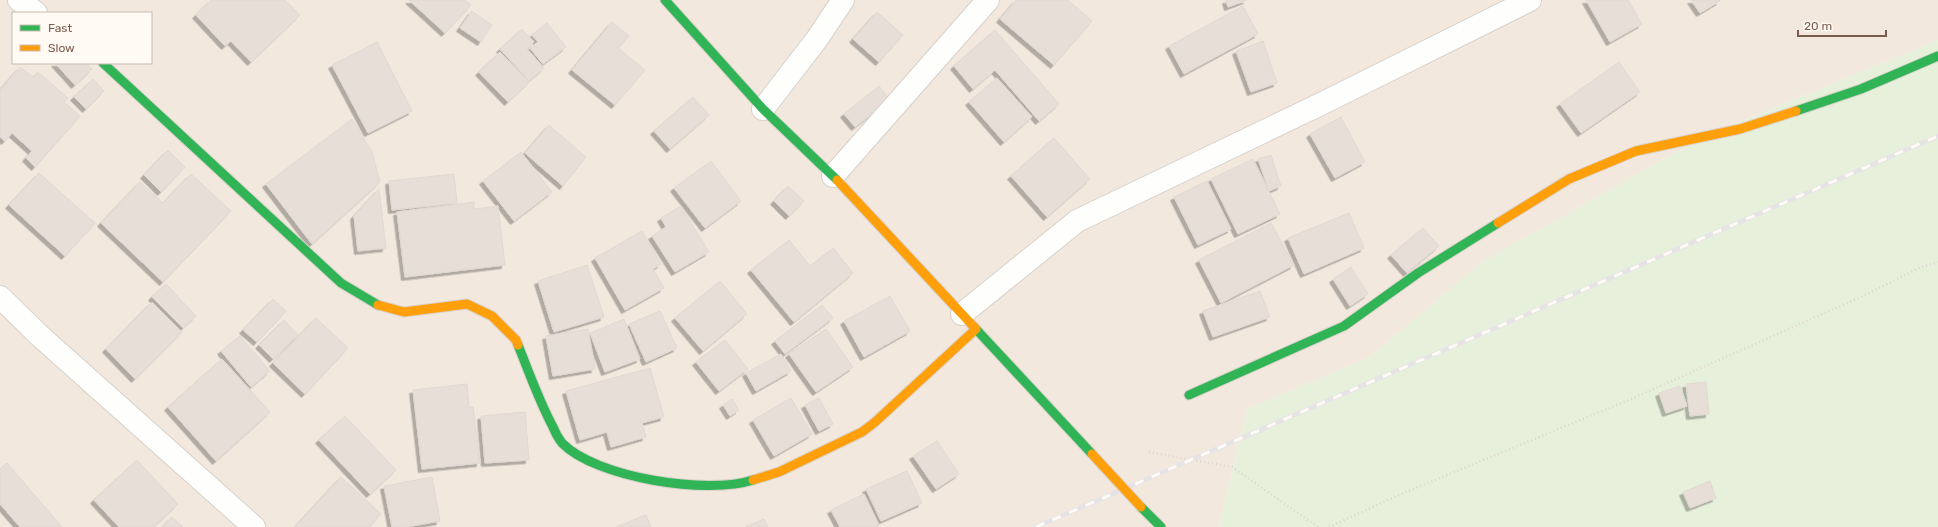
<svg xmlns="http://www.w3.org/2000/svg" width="1938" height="527" font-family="Rubik,sans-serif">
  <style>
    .residential { fill: #f2e8de; fill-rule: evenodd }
    .green { fill: #e7f0db }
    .building { fill: #e6ded7; stroke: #e2d8d2; filter: url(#shadow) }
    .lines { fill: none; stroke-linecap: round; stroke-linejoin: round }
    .street-casing { stroke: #d7d1cb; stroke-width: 24 }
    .fast-casing { stroke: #d9d2cb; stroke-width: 11 }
    .slow-casing { stroke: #d9d2cb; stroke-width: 11 }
    .path { stroke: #dcd5d0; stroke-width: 2.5; stroke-dasharray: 1 3; stroke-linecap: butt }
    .street { stroke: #fefefd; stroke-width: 22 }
    .fast { stroke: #30b455; stroke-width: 9 }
    .slow { stroke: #ff9f0a; stroke-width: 9 }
    .rail-casing { stroke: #e6e3e7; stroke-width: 4.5 }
    .rail { stroke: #fffaf3; stroke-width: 3; stroke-dasharray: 9; stroke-linecap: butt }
    .slow-bridge-casing { stroke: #d9d2cb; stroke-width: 11; stroke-linecap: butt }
    .slow-bridge { stroke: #ff9f0a; stroke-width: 9 }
  </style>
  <defs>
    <filter id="shadow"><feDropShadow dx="-3.5" dy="3.5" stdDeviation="0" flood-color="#0004"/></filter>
  </defs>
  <rect width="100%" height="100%" fill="#f9f5f0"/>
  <path class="residential" d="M0 0H1938V40L1701 138 1481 263 1370 357 1247 409 1219 527H0ZM13 13H151V63H13Z"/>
  <path class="green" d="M1938 40V527H1219L1247 409 1370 357 1481 263 1701 138Z"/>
  <g class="building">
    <path d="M211 0H285L300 15 251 62 231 41 225 46 196 15Z"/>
    <path d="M409 0H465L471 5 445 33Z"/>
    <path d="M1016 0H1068L1092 21 1054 65 1000 19Z"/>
    <path d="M1226 0H1247L1228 7Z"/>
    <path d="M1586 0H1628L1642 24 1610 42Z"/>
    <path d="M1691 0H1719L1720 1 1700 13Z"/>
    <path d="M1243 6 1258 34 1184 74 1169 46Z"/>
    <path d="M472 11 492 25 481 42 460 28Z"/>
    <path d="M877 12 903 35 879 62 853 39Z"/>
    <path d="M612 22 629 36 618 48 645 70 615 105 572 70Z"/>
    <path d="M547 23 566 47 543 64 530 48 538 42 532 35Z"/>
    <path d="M522 29 534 42 527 49 544 68 529 81 500 49Z"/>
    <path d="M995 30 1059 104 1039 121 995 70 973 89 954 66Z"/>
    <path d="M1263 41 1277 83 1251 92 1236 51Z"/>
    <path d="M377 42 412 111 368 133 332 65Z"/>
    <path d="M500 52 529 82 508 102 479 72Z"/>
    <path d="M1619 62 1640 92 1581 133 1560 104Z"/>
    <path d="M55 63H86L92 69 75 85Z"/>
    <path d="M20 67 33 77 38 72 68 98 64 102 80 116 35 167 26 158 32 151 12 133 5 141 0 137V90Z"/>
    <path d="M997 78 1032 117 1004 142 969 102Z"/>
    <path d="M93 79 104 91 86 109 74 97Z"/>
    <path d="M879 86 890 100 855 127 844 114Z"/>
    <path d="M693 97 709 115 670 149 654 131Z"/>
    <path d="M1341 117 1365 162 1335 178 1310 134Z"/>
    <path d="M352 119 372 152 380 182 312 244 266 184Z"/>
    <path d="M549 125 586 157 563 186 525 153Z"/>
    <path d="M1054 138 1090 179 1047 217 1011 176Z"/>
    <path d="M168 150 185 167 161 192 144 175Z"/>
    <path d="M521 152 552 192 514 221 483 181Z"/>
    <path d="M1271 155 1281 186 1269 191 1258 159Z"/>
    <path d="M1253 159 1280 214 1238 234 1211 179Z"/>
    <path d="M711 161 741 201 705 228 674 188Z"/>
    <path d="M39 173 95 223 65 256 9 205Z"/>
    <path d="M191 174 231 211 163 282 101 223 140 182 163 203Z"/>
    <path d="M454 174 457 203 392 210 389 181Z"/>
    <path d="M1207 181 1231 229 1198 245 1174 197Z"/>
    <path d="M788 186 804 201 789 216 774 201Z"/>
    <path d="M379 189 386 248 358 251 354 216Z"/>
    <path d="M474 202V209L498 206 505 265 405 277 397 212Z"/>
    <path d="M681 206 709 252 675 272 652 236 666 227 661 218Z"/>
    <path d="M1349 213 1364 248 1304 274 1288 238Z"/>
    <path d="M1271 223 1294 265 1221 303 1199 260Z"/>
    <path d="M1423 228 1439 246 1407 273 1391 255Z"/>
    <path d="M642 231 661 264 653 269 664 288 625 310 595 258Z"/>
    <path d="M789 240 810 266 833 248 853 273 794 322 751 270Z"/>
    <path d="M587 265 604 317 554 332 538 281Z"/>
    <path d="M1351 267 1368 294 1350 306 1333 279Z"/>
    <path d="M720 281 747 314 703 351 675 318Z"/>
    <path d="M166 284 196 316 183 328 152 297Z"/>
    <path d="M1260 291 1270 317 1213 337 1203 311Z"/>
    <path d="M890 296 910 331 864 357 844 321Z"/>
    <path d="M273 299 286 311 257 342 243 330Z"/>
    <path d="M152 302 182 332 135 379 106 349Z"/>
    <path d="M822 305 833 318 785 354 775 341Z"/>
    <path d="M660 311 677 348 646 362 629 324Z"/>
    <path d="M316 318 348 348 305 394 273 363Z"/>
    <path d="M624 319 640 359 605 372 590 333Z"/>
    <path d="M284 320 298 335 273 359 259 345Z"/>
    <path d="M588 329 595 369 553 376 546 336Z"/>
    <path d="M826 329 853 367 816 392 789 354Z"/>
    <path d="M240 336 270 371 251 387 221 351Z"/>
    <path d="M725 340 748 369 719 391 696 362Z"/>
    <path d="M781 354 791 371 756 391 746 373Z"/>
    <path d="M222 359 270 412 216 461 168 407Z"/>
    <path d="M650 368 664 417 642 423 646 437 611 447 607 432 580 440 566 391Z"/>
    <path d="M1706 382 1709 414 1690 416 1686 384Z"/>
    <path d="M467 384 469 407H473L480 463 422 469 413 390Z"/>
    <path d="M1680 386 1687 406 1666 413 1659 393Z"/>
    <path d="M791 398 812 434 774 456 753 420Z"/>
    <path d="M819 398 833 424 819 431 805 405Z"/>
    <path d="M732 399 739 410 730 416 723 405Z"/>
    <path d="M525 412 529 460 485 463 481 416Z"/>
    <path d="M345 416 396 470 370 494 319 440Z"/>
    <path d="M937 441 959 474 936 489 913 456Z"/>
    <path d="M137 460 178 504 153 527H119L94 500Z"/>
    <path d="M7 463 62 527H20L0 504V469Z"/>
    <path d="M907 471 922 503 881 521 866 489Z"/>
    <path d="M341 477 381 514 369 527H295Z"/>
    <path d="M432 477 440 521 406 527H392L384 486Z"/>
    <path d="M1710 481 1716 498 1690 508 1683 492Z"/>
    <path d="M864 494 879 525 876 527H840L831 510Z"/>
    <path d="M646 515 651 527H616Z"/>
    <path d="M172 517 183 527H163Z"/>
    <path d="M764 519 768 527H745Z"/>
  </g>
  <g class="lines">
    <defs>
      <g id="street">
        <path d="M19 0 36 13"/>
        <path d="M763 109 817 39 843 0"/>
        <path d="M833 176 988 0"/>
        <path d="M0 297 40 336 254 527"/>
        <path d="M962 314 1077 221 1323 103 1530 0"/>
      </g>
      <g id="fast">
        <path d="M665 0 763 109 837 180"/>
        <path d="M103 63 341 283 378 305"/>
        <path d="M1796 111 1861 89 1938 56"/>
        <path d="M975 328 1092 454"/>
        <path d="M518 345C529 372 539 401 553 427 555 432 558 438 562 443 596 478 708 495 753 480"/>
        <path d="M1189 395 1344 326 1418 273 1498 223"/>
        <path d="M1141 507 1161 527"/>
      </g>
      <g id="slow">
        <path d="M837 180 975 328"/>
        <path d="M1498 223 1569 179 1636 151 1740 129 1796 111"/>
        <path d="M378 305 404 312 467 304 492 316 516 340 518 345"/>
        <path d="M753 480 779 472 862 432 874 423 976 329"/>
      </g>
    </defs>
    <use href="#street" class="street-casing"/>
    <use href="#fast" class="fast-casing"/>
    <use href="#slow" class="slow-casing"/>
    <g class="path">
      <path d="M1149 452 1232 467 1318 527"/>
      <path d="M1329 527 1401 494 1629 400 1863 296 1921 267 1938 262"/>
    </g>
    <use href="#street" class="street"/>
    <use href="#fast" class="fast"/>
    <use href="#slow" class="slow"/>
    <defs>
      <path id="rail" d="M1036 527 1938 136"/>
    </defs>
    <use href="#rail" class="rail-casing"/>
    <use href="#rail" class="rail"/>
    <defs>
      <path id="slow-bridge" d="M1092 454 1141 507"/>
    </defs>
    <use href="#slow-bridge" class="slow-bridge-casing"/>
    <use href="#slow-bridge" class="slow-bridge"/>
  </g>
  <rect x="12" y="12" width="140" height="52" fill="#fffaf3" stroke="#cabbb1"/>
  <rect x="20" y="25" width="20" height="6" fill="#30b455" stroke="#cabbb1"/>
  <text x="48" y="32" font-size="12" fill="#7a5c4d">Fast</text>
  <rect x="20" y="45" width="20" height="6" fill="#ff9f0a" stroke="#cabbb1"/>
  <text x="48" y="52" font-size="12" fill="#7a5c4d">Slow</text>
  <path d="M1798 30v6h88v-6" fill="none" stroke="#7a5c4d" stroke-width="2"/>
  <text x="1804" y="30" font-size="12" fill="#7a5c4d" stroke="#fffaf3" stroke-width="3" paint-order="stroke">20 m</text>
</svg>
